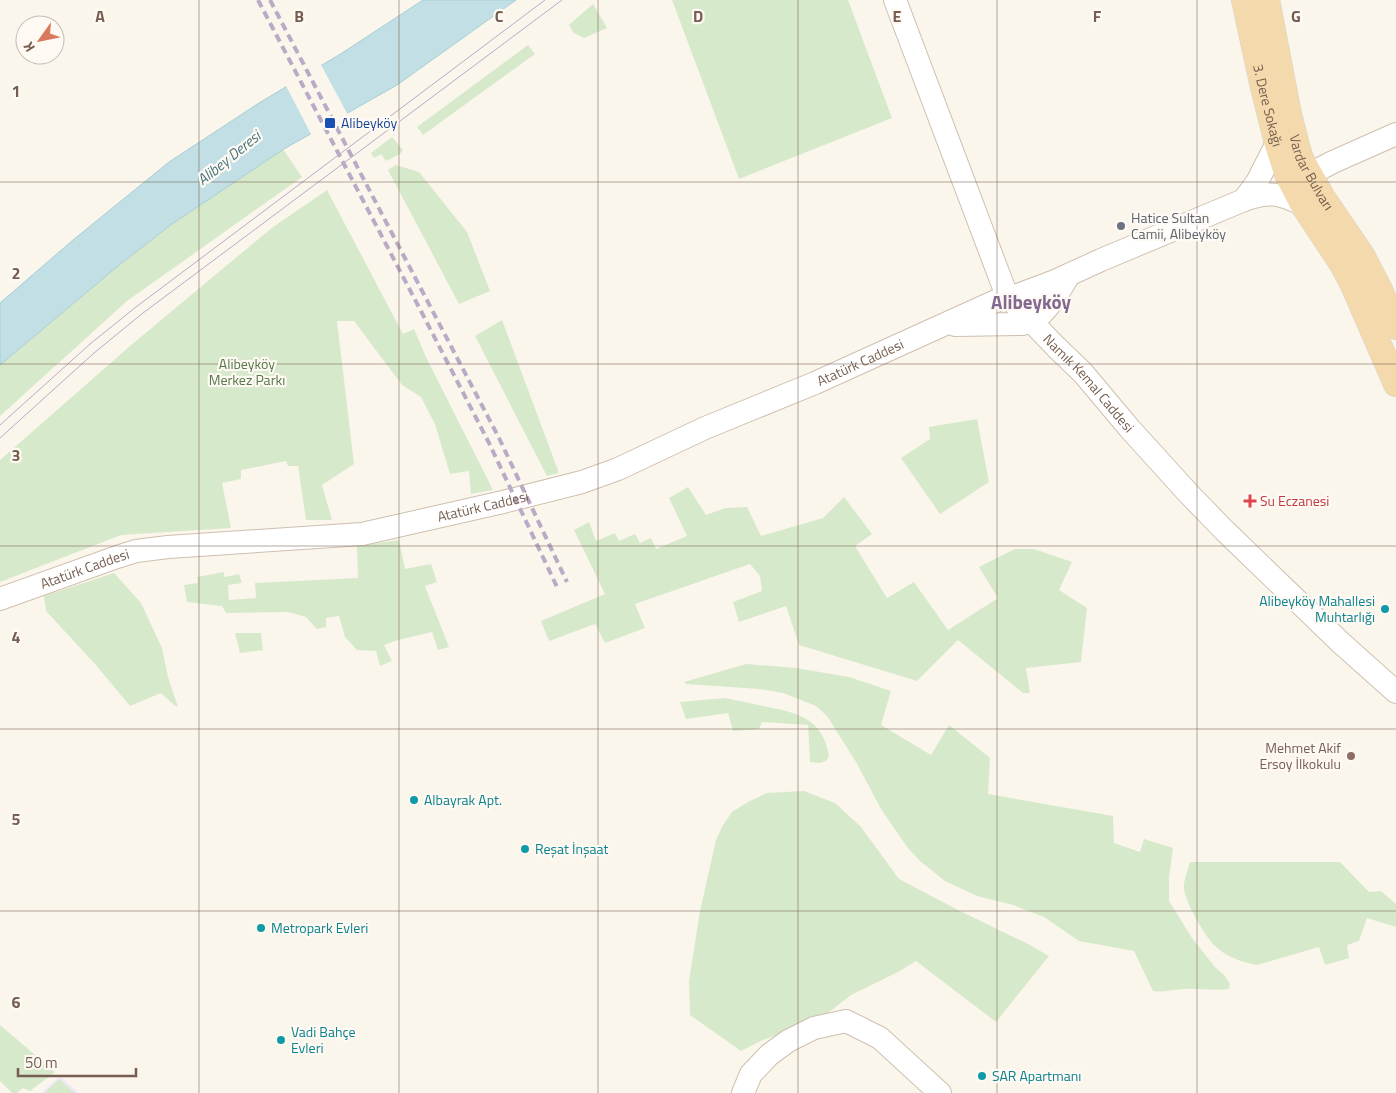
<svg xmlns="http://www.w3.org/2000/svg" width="1396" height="1093" font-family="'Titillium Web',sans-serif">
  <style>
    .education { fill: #f2e8f8 }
    .green { fill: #d7e9cb }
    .water { fill: #c1dfe4; stroke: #a8ced5 }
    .pier { fill: #fbf6ec }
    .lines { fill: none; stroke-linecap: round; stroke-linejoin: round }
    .secondary-casing { stroke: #cfbfb0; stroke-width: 24 }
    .primary-casing { stroke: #d8d2ce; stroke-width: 26 }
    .secondary { stroke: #fff; stroke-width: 22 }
    .primary { stroke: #f3d9ab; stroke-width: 25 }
    .tram { stroke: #b9aac6; stroke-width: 1 }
    .rail { stroke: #b9aac6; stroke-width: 4; stroke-dasharray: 8 5; stroke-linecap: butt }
    .grid { fill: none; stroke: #755e50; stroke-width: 1; stroke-opacity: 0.55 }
    .transit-dot { fill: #1a4fb4; stroke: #fefaf3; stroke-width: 2 }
    .worship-dot { fill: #6b7280; stroke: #fefaf3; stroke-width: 2 }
    .health-dot { fill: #e0444e; stroke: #fefaf3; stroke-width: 2 }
    .culture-dot { fill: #0f9aa8; stroke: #fefaf3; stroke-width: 2 }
    .education-dot { fill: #8d6e63; stroke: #fefaf3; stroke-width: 2 }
    .labels { text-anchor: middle; stroke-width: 4.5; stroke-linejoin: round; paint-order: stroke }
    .street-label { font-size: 14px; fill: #755e50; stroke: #fefaf3 }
    .transit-label { font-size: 14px; fill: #164399; stroke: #fefaf3; text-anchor: start }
    .worship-label { font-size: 14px; fill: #5b616d; stroke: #fefaf3; text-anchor: start }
    .park-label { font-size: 14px; fill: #567949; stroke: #fefaf3 }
    .health-label { font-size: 14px; fill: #be3a42; stroke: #fefaf3; text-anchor: start }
    .culture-label { font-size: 14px; fill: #0d838f; stroke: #fefaf3; text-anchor: start }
    .education-label { font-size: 14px; fill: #785e54; stroke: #fefaf3; text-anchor: end }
    .water-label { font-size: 15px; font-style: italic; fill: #48767f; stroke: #fefaf3 }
    .district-label { font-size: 19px; font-weight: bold; fill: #836890; stroke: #fefaf3 }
    .grid-label { font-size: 16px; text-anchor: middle; font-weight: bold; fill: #755e50; stroke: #fefaf3; stroke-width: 4.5; stroke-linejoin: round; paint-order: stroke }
  </style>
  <rect width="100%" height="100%" fill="#fbf6ec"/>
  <path class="education" d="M60 1076 79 1093H41Z"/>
  <g class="green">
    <path d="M672 0H848L892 118 739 179Z"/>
    <path d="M593 4 607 28 584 38 574 33 569 25Z"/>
    <path d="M528 45 535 54 423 135 417 127Z"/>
    <path d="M392 137 403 150 400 154 386 161 381 154 374 158 371 153Z"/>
    <path d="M283 149 302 177 127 301 0 416V365L118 266 172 224Z"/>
    <path d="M396 165 419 172 467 232 490 291 459 304 388 170Z"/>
    <path d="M327 190 403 334 414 329 427 359 493 490 471 494 469 471 450 474 435 424 421 397 402 385 354 321H337L354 464 322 485 332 520H306L298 466H288L286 461 241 470V479L222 483 231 528 121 535 0 582V460L130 346 226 266 273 227Z"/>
    <path d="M502 320 559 473 547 476 475 336Z"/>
    <path d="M977 419 989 482 940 514 901 458 930 439 929 427Z"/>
    <path d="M688 487 706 515 725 508 747 507 761 536 823 518 844 497 872 534 855 546 887 598 914 582 948 630 998 598 979 567 1015 549H1034L1072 562 1059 590 1087 608 1081 662 1026 668 1030 693H1023L958 640 917 681 799 645 786 606 739 622 733 602 762 591 760 576 750 564 635 604 645 628 605 643 595 624 549 641 541 621 605 594 574 530 589 522 596 541 615 533 619 541 635 534 640 543 651 538 656 549 687 536 669 498Z"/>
    <path d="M399 540 405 569 431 564 437 582 425 586 449 647 438 650 432 632 398 640 384 645 392 661 380 666 376 651 357 650 345 637 339 616 326 618V627L317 629 306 617 288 612 226 613 222 606 187 602 184 585 198 583 197 577 224 572V577L239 574 242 583 228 585 229 600 256 598 255 583 358 578 357 546Z"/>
    <path d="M114 573 141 603 162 648 168 677 178 707 174 705 161 693 130 706 95 664 46 611 44 596Z"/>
    <path d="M235 633H261L263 650 240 653Z"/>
    <path d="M746 664 796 668 849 677 891 691 881 725 931 755 949 725 990 758 988 794 1113 816 1114 843 1140 852 1144 839 1173 848 1169 878V901L1192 938 1215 967 1224 975 1230 984 1229 989C1214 991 1200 988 1185 989 1174 989 1163 993 1153 991L1134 951 1079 941 1044 917 1013 905 977 896 945 881 920 861 907 847 881 809 856 762 827 716 816 706 783 693 759 689 686 684 684 682Z"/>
    <path d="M725 698C739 701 754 704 768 707 800 713 823 720 829 756L826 761 820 763 810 762 808 725 762 722 759 729 733 731 728 713 686 719 680 702Z"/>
    <path d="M804 791 835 803 861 827 899 879 958 910 1030 945 1049 956 996 1022 916 961 898 972 851 995 819 1020 763 1040 741 1051 690 1015 689 981 700 911 716 840 723 825 732 812 748 802 767 793Z"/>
    <path d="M1190 862H1340L1369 892 1381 891 1396 904V927L1367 918 1359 941 1347 945 1349 958 1325 965 1319 947 1257 965C1243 963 1225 956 1215 946 1204 935 1186 904 1184 889 1183 881 1188 870 1190 862Z"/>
    <path d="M0 1025 55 1072 30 1091 23 1088 17 1093H12L0 1081Z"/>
    <path d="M59 1079 75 1093H44Z"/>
  </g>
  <path class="water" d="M423 0H516L397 85 284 149 172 224 118 266 0 365V303L73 240 169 162 259 103 342 53Z"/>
  <path class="pier" d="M320 63 348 115 312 136 285 84Z"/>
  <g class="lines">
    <defs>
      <g id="secondary">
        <path id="s1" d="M895 0 1007 296 1056 347 1083 373 1130 429 1189 494 1225 531 1340 642 1396 692"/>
        <path d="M1310 174 1333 162 1396 134"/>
        <path d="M1244 200 1257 182 1277 143"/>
        <path d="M955 325 1022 324C1026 323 1030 323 1033 321 1048 311 1060 290 1069 275"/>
        <path id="s2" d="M0 599 117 557 136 551 168 547 362 534 503 502 582 482 618 469 705 428 815 383 1007 296H1015L1055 281 1101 260 1244 200C1269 191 1280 193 1303 205"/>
        <path d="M743 1093 751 1074 769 1055 788 1041 814 1028 846 1021 880 1038 940 1093"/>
      </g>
      <g id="primary">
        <path id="s3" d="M1244 0 1262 83 1277 143 1287 174 1303 205 1342 264 1353 285 1396 384"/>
        <path id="s4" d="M1267 0 1289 114 1297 146 1301 159 1323 198 1362 255 1381 292 1396 327"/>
      </g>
    </defs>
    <use href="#secondary" class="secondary-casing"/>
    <use href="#primary" class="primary-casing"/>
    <use href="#secondary" class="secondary"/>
    <use href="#primary" class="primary"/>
    <g class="tram">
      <path d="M0 425 90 344 136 307 545 0"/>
      <path d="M0 438 94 353 143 313 562 0"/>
    </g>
    <g class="rail">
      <path d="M258 0 422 313 489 443 557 587"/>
      <path d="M270 0 499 438 567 582"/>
    </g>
  </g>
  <path class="grid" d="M199 0V1093M399 0V1093M598 0V1093M798 0V1093M997 0V1093M1197 0V1093M0 182H1396M0 364H1396M0 546H1396M0 729H1396M0 911H1396"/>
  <rect class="transit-dot" x="324" y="117" width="12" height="12" rx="2.5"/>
  <circle class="worship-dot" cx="1121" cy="226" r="5"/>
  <path class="health-dot" d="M1247.5 493.5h5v5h5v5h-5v5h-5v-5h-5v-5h5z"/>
  <g class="culture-dot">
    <circle cx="1385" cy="609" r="5"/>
    <circle cx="414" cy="800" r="5"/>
    <circle cx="525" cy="849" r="5"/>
    <circle cx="261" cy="928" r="5"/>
    <circle cx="281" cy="1040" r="5"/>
    <circle cx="982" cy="1076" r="5"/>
  </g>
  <circle class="education-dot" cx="1351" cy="756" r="5"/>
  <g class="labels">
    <g class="street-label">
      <text dy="5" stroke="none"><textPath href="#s3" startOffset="108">3. Dere Sokağı</textPath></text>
      <text dy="5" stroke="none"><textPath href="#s4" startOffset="179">Vardar Bulvarı</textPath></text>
      <text dy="5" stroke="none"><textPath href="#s2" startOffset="900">Atatürk Caddesi</textPath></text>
      <text dy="5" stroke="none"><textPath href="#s1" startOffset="436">Namık Kemal Caddesi</textPath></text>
      <text dy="5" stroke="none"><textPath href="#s2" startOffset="495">Atatürk Caddesi</textPath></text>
      <text dy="5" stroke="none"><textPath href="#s2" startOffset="90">Atatürk Caddesi</textPath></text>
    </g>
    <g class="transit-label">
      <text x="341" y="128">Alibeyköy</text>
    </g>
    <g class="worship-label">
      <text x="1131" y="223">Hatice Sultan<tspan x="1131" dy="16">Camii, Alibeyköy</tspan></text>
    </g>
    <g class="park-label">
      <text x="247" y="369">Alibeyköy<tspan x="247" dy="16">Merkez Parkı</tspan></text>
    </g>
    <g class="health-label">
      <text x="1260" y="506">Su Eczanesi</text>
    </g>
    <g class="culture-label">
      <text x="1375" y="606" text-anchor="end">Alibeyköy Mahallesi<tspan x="1375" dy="16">Muhtarlığı</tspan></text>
      <text x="424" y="805">Albayrak Apt.</text>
      <text x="535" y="854">Reşat İnşaat</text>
      <text x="271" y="933">Metropark Evleri</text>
      <text x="291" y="1037">Vadi Bahçe<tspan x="291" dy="16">Evleri</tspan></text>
      <text x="992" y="1081">SAR Apartmanı</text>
    </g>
    <g class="education-label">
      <text x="1341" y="753">Mehmet Akif<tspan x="1341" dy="16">Ersoy İlkokulu</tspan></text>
    </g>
    <g class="water-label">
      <text transform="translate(229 158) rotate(-39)" y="5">Alibey Deresi</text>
    </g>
    <g class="district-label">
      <text x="1031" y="309">Alibeyköy</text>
    </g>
  </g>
  <g class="grid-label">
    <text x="100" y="22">A</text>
    <text x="299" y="22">B</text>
    <text x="499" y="22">C</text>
    <text x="698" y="22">D</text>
    <text x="897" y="22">E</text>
    <text x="1097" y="22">F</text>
    <text x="1296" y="22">G</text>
    <text x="16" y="97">1</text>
    <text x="16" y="279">2</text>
    <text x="16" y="461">3</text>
    <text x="16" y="643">4</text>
    <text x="16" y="825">5</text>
    <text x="16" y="1008">6</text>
  </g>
  <g transform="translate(40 40) rotate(237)"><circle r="24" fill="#fefaf3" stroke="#c7bcb2"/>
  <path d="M0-4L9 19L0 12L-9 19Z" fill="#da7a5c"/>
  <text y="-8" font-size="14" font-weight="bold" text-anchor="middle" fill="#755e50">K</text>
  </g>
  <path d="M18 1068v8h118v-8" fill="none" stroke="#755e50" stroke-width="2.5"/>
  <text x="25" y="1068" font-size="15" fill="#755e50" stroke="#fefaf3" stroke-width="4" paint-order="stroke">50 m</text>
</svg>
